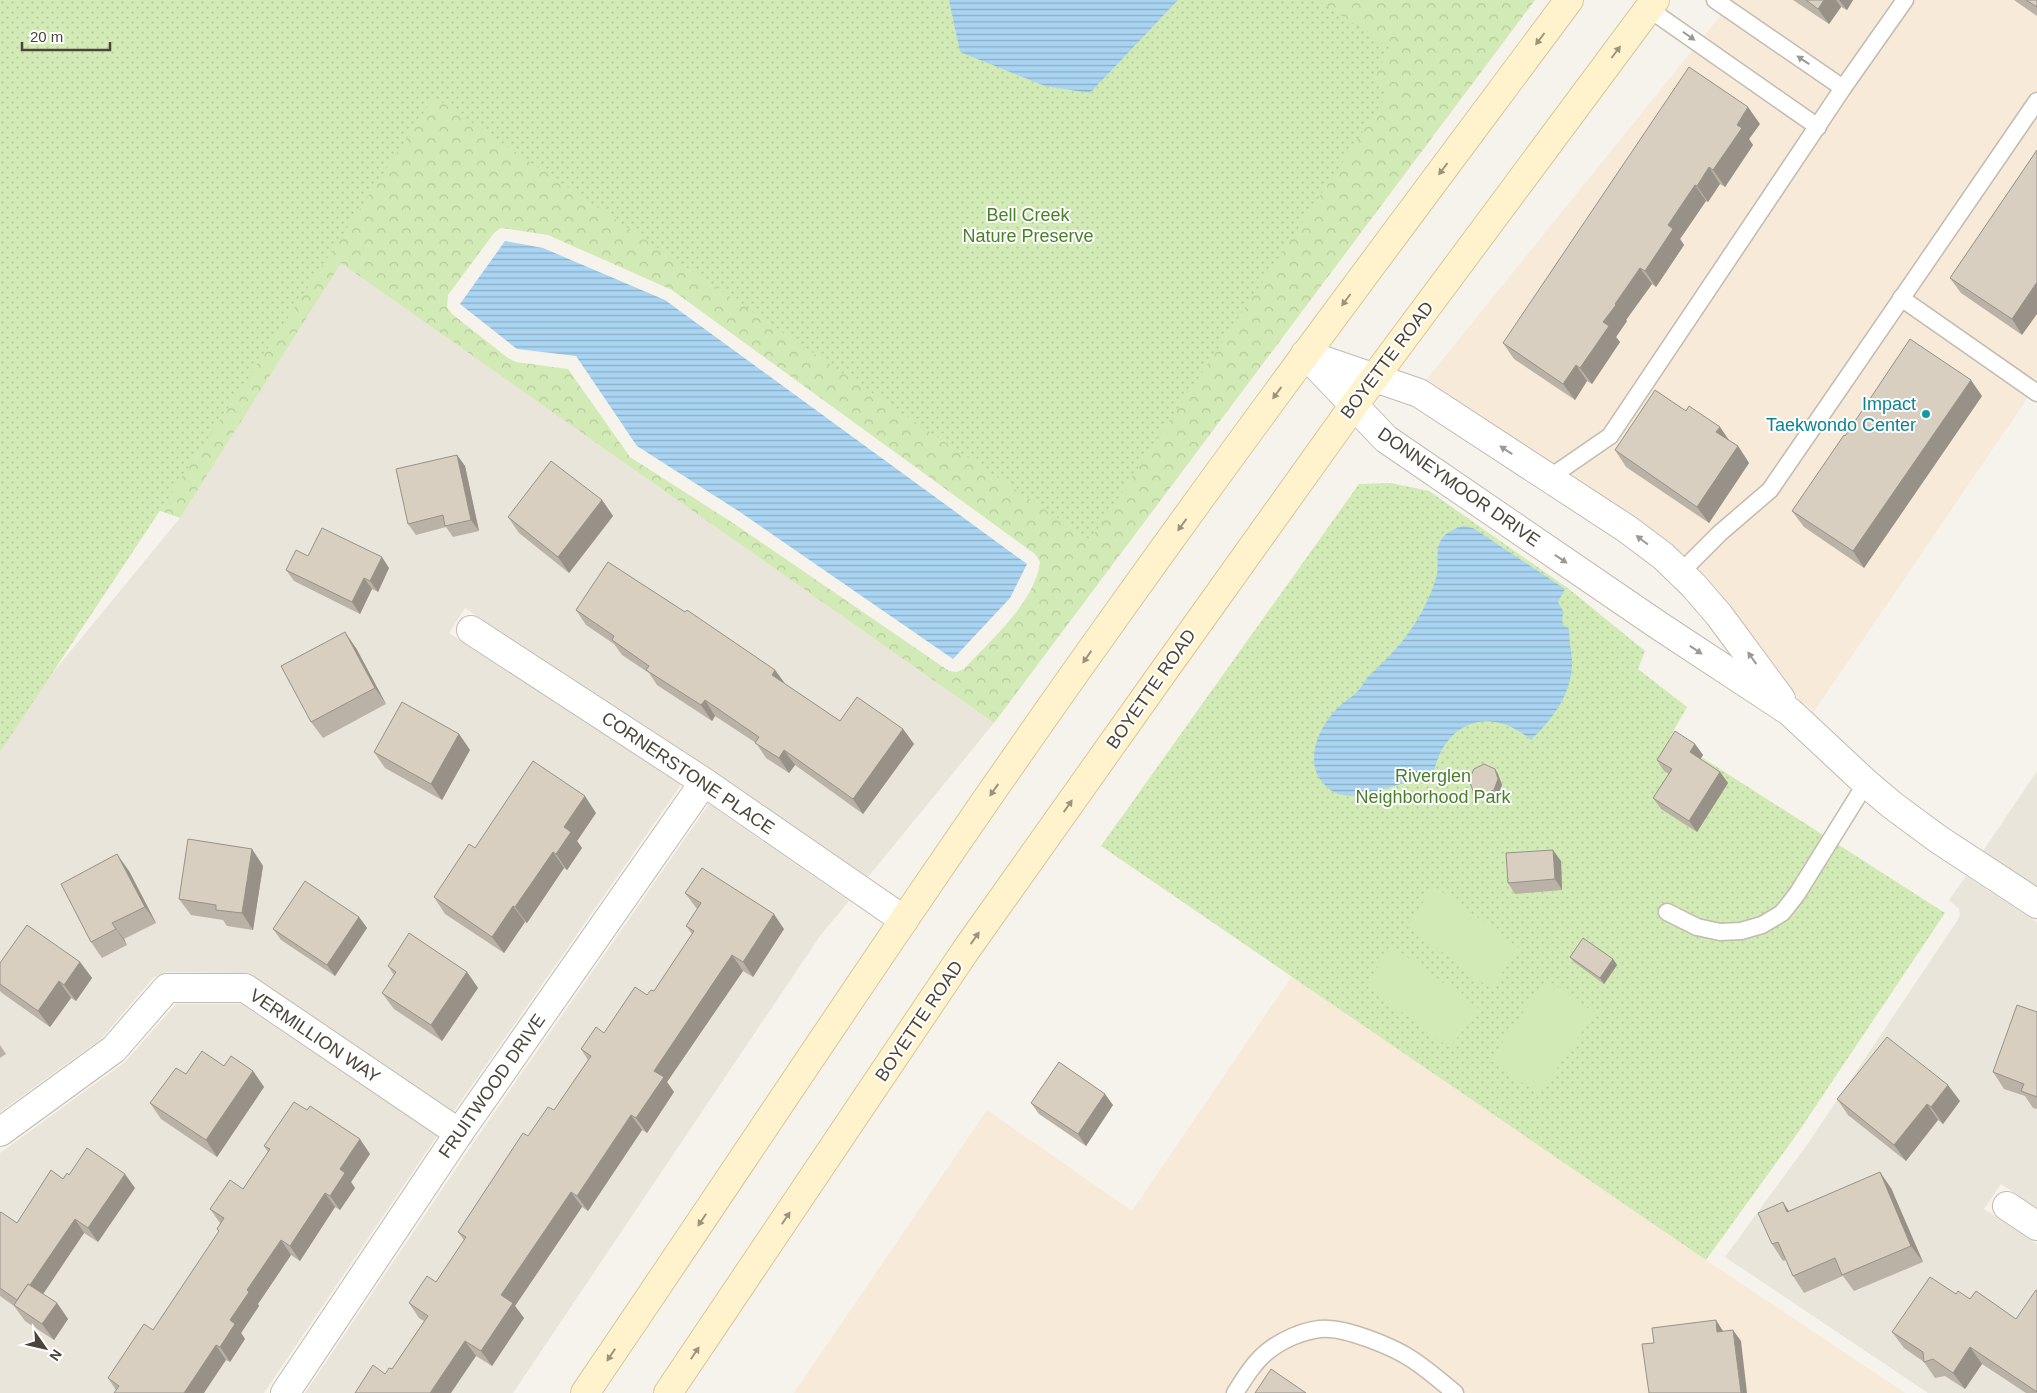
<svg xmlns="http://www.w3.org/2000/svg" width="2037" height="1393" font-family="Helvetica,sans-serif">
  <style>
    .residential { fill: #eae5da }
    .commercial { fill: #f7ead8 }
    .forest { fill: url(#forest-crowns); fill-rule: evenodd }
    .park { fill: url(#park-dots) }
    .pitch { fill: #d2eab5 }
    .water { fill: url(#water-rules) }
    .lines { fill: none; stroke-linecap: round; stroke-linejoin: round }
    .service-casing { stroke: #c2bbae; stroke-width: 19 }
    .minor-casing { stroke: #c2bbae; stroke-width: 30 }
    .tertiary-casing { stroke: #c2bbae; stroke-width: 30 }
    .secondary-casing { stroke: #d6c79b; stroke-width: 30 }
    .service { stroke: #fff; stroke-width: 16 }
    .minor { stroke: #fff; stroke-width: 28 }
    .tertiary { stroke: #fff; stroke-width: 28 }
    .secondary { stroke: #fff3cd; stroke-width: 28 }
    .wall { fill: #bab2a6 }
    .shaded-wall { fill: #979187 }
    .building { fill: #d8cfc1; stroke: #979187 }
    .oneway { fill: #9c9892 }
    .oneway2 { fill: #9c937c }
    .culture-dot { fill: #0f9aa8; stroke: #fff; stroke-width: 2 }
    .labels { text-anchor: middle; stroke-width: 4; stroke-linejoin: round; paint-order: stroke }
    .park-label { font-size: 18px; fill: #4a7f2a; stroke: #fff }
    .street-label { font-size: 18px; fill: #4b4439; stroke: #fff }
    .culture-label { font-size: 18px; fill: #0d838f; stroke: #fff; text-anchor: end }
  </style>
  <defs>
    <pattern id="forest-crowns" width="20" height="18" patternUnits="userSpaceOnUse" patternTransform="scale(1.25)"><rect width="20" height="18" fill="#d2eab5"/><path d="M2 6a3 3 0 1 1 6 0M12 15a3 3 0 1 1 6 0" fill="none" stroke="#b6ca9c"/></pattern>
    <pattern id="park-dots" width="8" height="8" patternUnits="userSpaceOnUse" patternTransform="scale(1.25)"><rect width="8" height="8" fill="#d2eab5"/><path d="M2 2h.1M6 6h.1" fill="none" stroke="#b6ca9c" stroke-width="1.8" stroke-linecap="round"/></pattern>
    <pattern id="water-rules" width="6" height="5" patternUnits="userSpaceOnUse" patternTransform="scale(1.25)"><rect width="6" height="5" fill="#a9d4f2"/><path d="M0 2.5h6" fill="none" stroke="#8caec5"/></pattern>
  </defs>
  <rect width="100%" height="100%" fill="#f6f3ec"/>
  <g class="residential">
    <path d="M341 262 994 723 868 877 698 760 465 608 449 633 681 785 454 1111 253 976 243 973 166 972 154 977 102 1038 0 1112V737L180 518Z"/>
    <path d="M2037 771V887L1983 851Z"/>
    <path d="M709 804 849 901 820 936 513 1393H305L474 1142Z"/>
    <path d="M1966 876 2037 922V1208L2001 1184 1984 1209 2037 1244V1393H1928L1725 1257 1809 1142 1957 921 1960 914 1959 909 1949 900Z"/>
    <path d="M176 1004H241L437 1136 264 1393H0V1153L125 1062Z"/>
  </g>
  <g class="commercial">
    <path d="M1733 0H2037V384L1813 713 1811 711 1813 709 1801 702 1731 606 1704 574 1674 546 1636 517 1426 380Z"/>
    <path d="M1292 976 1706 1260 1905 1393H794L987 1110 1132 1211Z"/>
  </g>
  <path class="forest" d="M92 0H1535L994 723 341 263 180 518 63 476ZM501 228 548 235 672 290 1035 554 1040 562C1036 601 990 641 964 669L957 672 949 671 733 523 630 457 568 369 516 362 508 358 452 314 447 307 448 295 494 233Z"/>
  <g class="park">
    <path d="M0 0H1318L1391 49 1371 79 1390 91 1090 540 434 97 0 752Z"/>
    <path d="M1391 483 1429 491 1569 589 1645 651 1638 669 1687 707 1670 737 1945 913 1797 1134 1706 1260 1101 846 1359 484Z"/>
  </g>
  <g class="pitch">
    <path d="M1434 886 1519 948 1491 989 1407 926Z"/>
    <path d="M1392 946 1478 1008 1450 1048 1365 985Z"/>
    <path d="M1546 979 1595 1013 1539 1094 1490 1060Z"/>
  </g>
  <g class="water">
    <path d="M949 0H1178L1090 93 1045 86 960 52Z"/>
    <path d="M505 241 543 248 665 300 1027 564 1010 598 953 659 740 512 637 446 576 356 517 349 460 304Z"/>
    <path d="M1463 526 1473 528 1565 589 1558 602 1563 611 1562 624 1569 629C1569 640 1571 650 1572 660 1573 693 1553 719 1531 740 1486 702 1440 725 1432 781 1398 774 1351 815 1324 784 1304 763 1317 731 1334 712 1340 704 1350 699 1357 692 1361 688 1364 682 1368 677 1379 666 1390 656 1400 644 1416 624 1431 599 1437 574 1439 563 1435 550 1441 540 1446 532 1454 529 1463 526Z"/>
  </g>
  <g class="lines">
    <defs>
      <g id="service">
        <path d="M1715 0 1843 88"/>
        <path d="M1649 9 1818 127"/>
        <path d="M1901 298 2037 393"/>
        <path d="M1549 478 1610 436 1843 88 1905 0"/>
        <path d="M1680 573 1720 533 1770 490 2037 101"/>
        <path d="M1667 912 1697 927 1720 932 1741 931 1762 925 1782 913 1797 894 1866 783"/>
        <path d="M1235 1393C1244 1379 1254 1362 1268 1351 1282 1340 1302 1331 1320 1329 1343 1326 1394 1347 1413 1360 1428 1370 1442 1382 1455 1393"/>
      </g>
      <g id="minor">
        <path d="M471 630 704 782 904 920"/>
        <path d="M0 1132 114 1049 167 988H245L459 1133"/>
        <path d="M2007 1206 2037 1226"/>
        <path d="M285 1393 459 1133 704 782"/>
      </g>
      <g id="tertiary">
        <path d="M1305 354 1386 439 1658 625 1790 712 1866 783 1892 805 1938 839 2037 904"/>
        <path d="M1308 355 1419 393 1627 529 1663 556 1693 585 1719 615 1781 699"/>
      </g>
      <g id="secondary">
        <path d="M585 1393C757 1140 924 884 1102 635 1254 421 1412 211 1569 0"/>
        <path d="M668 1393 966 950 1161 675 1354 405 1655 0"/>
      </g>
    </defs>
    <use href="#service" class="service-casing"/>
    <use href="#minor" class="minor-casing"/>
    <use href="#tertiary" class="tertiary-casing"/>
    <use href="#secondary" class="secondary-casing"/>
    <use href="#service" class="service"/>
    <use href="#minor" class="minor"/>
    <use href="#tertiary" class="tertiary"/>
    <use href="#secondary" class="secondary"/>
  </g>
  <g class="wall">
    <path d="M1793 0H1853L1847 10 1841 7 1829 24Z"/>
    <path d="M2014 0H2037V16Z"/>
    <path d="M1760 124 1749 139 1753 145 1725 187 1720 184 1708 202 1706 201 1680 239 1684 245 1656 287 1652 284 1626 320 1627 321 1616 337 1620 342 1592 384 1587 381 1575 400 1514 359 1503 343Z"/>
    <path d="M2037 150 2022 335 1961 293 1950 278Z"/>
    <path d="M1982 396 1864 568 1804 527 1792 511 1845 436Z"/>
    <path d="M1686 411 1738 446 1749 463 1709 523 1626 467 1615 450Z"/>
    <path d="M457 455 465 466 479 531 453 537 446 527 416 535 408 524Z"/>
    <path d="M602 500 613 516 569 573 519 533 508 517Z"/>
    <path d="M308 556 389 568 378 592 372 589 360 614 294 581 286 570Z"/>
    <path d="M576 610 685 612 775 670 785 684 840 721 903 729 914 744 863 814 795 765 789 773 766 758 756 743 715 716 712 721 657 685 649 673 622 655 614 644 586 625Z"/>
    <path d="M356 648 386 704 323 738 311 722Z"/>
    <path d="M459 734 470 750 442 800 385 768 374 752Z"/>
    <path d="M1695 744 1703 755 1700 759 1720 772 1728 783 1697 832 1661 809 1653 798 1669 774 1664 771 1657 760Z"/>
    <path d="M1495 769 1498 774 1502 785 1498 795 1488 800 1477 796 1473 791Z"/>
    <path d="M596 813 577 841 582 848 567 870 564 868 527 923 525 922 504 953 445 914 434 897 475 848Z"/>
    <path d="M252 849 263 866 253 930 227 926 223 920 191 915 179 899Z"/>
    <path d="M1561 861 1562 890 1515 894 1508 883Z"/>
    <path d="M129 871 156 923 124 939 127 945 102 958 91 942Z"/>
    <path d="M685 893 784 929 753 977 743 971 667 1082 674 1092 647 1133 642 1130 588 1211 582 1207 515 1306 524 1318 492 1366 476 1356 385 1374 392 1369 424 1321 419 1318 409 1303 436 1282 464 1240 458 1232 528 1136 554 1110 588 1060 581 1049 604 1033 647 995 654 991 692 934 686 926 697 909Z"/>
    <path d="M359 917 367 928 335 976 281 940 273 929Z"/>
    <path d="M1570 957 1613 959 1617 965 1604 984 1574 962Z"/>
    <path d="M80 962 92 978 76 1001 71 998 50 1027 2 993 0 991V963Z"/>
    <path d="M388 966 467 972 478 988 442 1041 394 1009 382 993 394 975Z"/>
    <path d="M2037 1012V1109L2033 1108 2025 1096 2004 1089 1993 1072Z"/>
    <path d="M0 1045 6 1054 0 1058Z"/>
    <path d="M253 1071 264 1087 217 1157 161 1119 150 1103 186 1074Z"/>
    <path d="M1837 1099 1960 1101 1943 1124 1938 1120 1906 1161 1848 1115Z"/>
    <path d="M1031 1103 1113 1105 1086 1146 1039 1114Z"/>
    <path d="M264 1146 370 1154 351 1182 355 1188 340 1210 335 1207 300 1261 291 1255 258 1304 259 1306 241 1333 245 1339 230 1362 226 1360 116 1390 108 1378 153 1330 219 1232 217 1229 220 1223 210 1209 243 1189 268 1152Z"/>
    <path d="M69 1175 135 1188 98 1242 84 1233 43 1294 57 1303 68 1319 54 1340 25 1321 14 1306 0 1296V1213L17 1223Z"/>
    <path d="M1891 1188 1923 1262 1854 1291 1843 1276 1804 1293 1793 1276 1786 1260 1783 1261 1772 1244 1789 1211Z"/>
    <path d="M2037 1291V1393H2026L1982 1364 1965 1389 1945 1376 1935 1378 1924 1362 1904 1348 1892 1332 1956 1294 1970 1299 2016 1319Z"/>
  </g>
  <g class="shaded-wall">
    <path d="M1824 0H1836L1841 7 1829 24 1818 9Z"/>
    <path d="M1839 0H1853L1847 10Z"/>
    <path d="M1748 107 1760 124 1749 139 1753 145 1725 187 1713 170 1737 125Z"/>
    <path d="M1709 167 1720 184 1708 202 1697 186Z"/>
    <path d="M1695 185 1706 201 1680 239 1684 245 1656 287 1645 271 1668 225Z"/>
    <path d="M1640 268 1652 284 1626 320 1627 321 1616 337 1620 342 1592 384 1580 368 1603 322 1615 304Z"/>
    <path d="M2037 282V314L2022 335 2012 319Z"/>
    <path d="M1576 365 1587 381 1575 400 1563 384Z"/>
    <path d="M1971 380 1982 396 1864 568 1853 551Z"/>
    <path d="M1720 427 1731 443 1716 432Z"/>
    <path d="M1738 446 1749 463 1709 523 1697 507Z"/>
    <path d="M457 455 465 466 479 531 471 520Z"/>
    <path d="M602 500 613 516 569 573 558 557Z"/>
    <path d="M382 557 389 568 378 592 370 581Z"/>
    <path d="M364 578 372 589 360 614 352 602Z"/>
    <path d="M345 632 356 648 386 704 375 688Z"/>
    <path d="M775 670 786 685 772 675Z"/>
    <path d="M705 700 715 716 712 721 701 705Z"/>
    <path d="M903 729 914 744 863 814 853 799Z"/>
    <path d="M459 734 470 750 442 800 431 784Z"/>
    <path d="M1695 744 1703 755 1698 763 1690 752Z"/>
    <path d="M784 750 795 765 789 773 779 758Z"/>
    <path d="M1495 769 1498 774 1502 785 1498 795 1494 790Z"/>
    <path d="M1720 772 1728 783 1697 832 1689 821Z"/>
    <path d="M585 796 596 813 577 841 582 848 567 870 556 854 564 827Z"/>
    <path d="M252 849 263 866 253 930 242 913Z"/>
    <path d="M1553 850 1561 861 1562 890 1555 879Z"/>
    <path d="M553 852 564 868 527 923 515 907Z"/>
    <path d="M117 854 129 871 156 923 145 907Z"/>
    <path d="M513 906 525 922 504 953 492 937Z"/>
    <path d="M774 914 784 929 753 977 743 962Z"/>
    <path d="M359 917 367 928 335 976 327 965Z"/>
    <path d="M112 923 124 939 127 945 116 929Z"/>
    <path d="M732 955 743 971 667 1082 674 1092 647 1133 636 1118 654 1071Z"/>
    <path d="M1613 959 1617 965 1604 984 1600 978Z"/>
    <path d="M80 962 92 978 76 1001 64 985Z"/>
    <path d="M467 972 478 988 442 1041 431 1025Z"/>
    <path d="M59 981 71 998 50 1027 38 1011Z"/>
    <path d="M253 1071 264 1087 217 1157 206 1140Z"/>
    <path d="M1948 1085 1960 1101 1943 1124 1931 1107Z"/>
    <path d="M1105 1094 1113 1105 1086 1146 1078 1134Z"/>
    <path d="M1927 1104 1938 1120 1906 1161 1894 1145Z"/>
    <path d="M631 1115 642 1130 588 1211 577 1196Z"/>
    <path d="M360 1139 370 1154 351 1182 355 1188 340 1210 330 1196 340 1169Z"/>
    <path d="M1880 1172 1891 1188 1923 1262 1911 1246Z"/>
    <path d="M125 1174 135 1188 98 1242 88 1228Z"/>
    <path d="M571 1192 582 1207 515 1306 524 1318 492 1366 481 1351 501 1295Z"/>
    <path d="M325 1193 335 1207 300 1261 290 1246Z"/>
    <path d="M1783 1202 1794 1219 1787 1212Z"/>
    <path d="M75 1219 84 1233 29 1315 19 1301Z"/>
    <path d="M281 1240 291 1255 258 1304 259 1306 241 1333 245 1339 230 1362 220 1347 230 1320 247 1290Z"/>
    <path d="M57 1303 68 1319 54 1340 42 1324Z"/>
    <path d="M1716 1320 1723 1331 1725 1343 1717 1332Z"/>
    <path d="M1733 1330 1741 1341 1747 1393H1741Z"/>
    <path d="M465 1341 476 1356 451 1393H430Z"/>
    <path d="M216 1345 226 1360 204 1393H184Z"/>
    <path d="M1970 1347 1982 1364 1965 1389 1953 1373Z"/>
  </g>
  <g class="building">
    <path d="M1806 0H1824L1818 9Z"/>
    <path d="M2026 0H2037V7Z"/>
    <path d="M1689 67 1748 107 1737 125 1742 128 1713 170 1709 167 1697 186 1695 185 1668 225 1673 229 1645 271 1640 268 1615 304 1616 305 1603 322 1609 326 1580 368 1576 365 1563 384 1503 343Z"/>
    <path d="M2037 150V282L2012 319 1950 278Z"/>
    <path d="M1910 339 1971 380 1853 551 1792 511 1844 435 1845 436Z"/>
    <path d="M1655 390 1686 411 1689 406 1720 427 1716 432 1738 446 1697 507 1615 450Z"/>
    <path d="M457 455 471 520 445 526 443 515 408 524 396 469Z"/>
    <path d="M551 461 602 500 558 557 508 517Z"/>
    <path d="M322 528 382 557 370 581 364 578 352 602 286 570 296 550 308 556Z"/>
    <path d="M608 562 685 612 687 610 775 670 772 675 840 721 857 697 903 729 853 799 784 750 779 758 755 743 759 737 705 700 701 705 646 670 649 666 612 640 614 636 576 610Z"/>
    <path d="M345 632 375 688 311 722 281 666Z"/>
    <path d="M402 702 459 734 431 784 374 752Z"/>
    <path d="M1675 731 1695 744 1690 752 1720 772 1689 821 1653 798 1672 769 1657 760Z"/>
    <path d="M533 761 585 796 564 827 571 832 556 854 553 852 515 907 513 906 492 937 434 897 469 844 475 848Z"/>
    <path d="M1484 764 1495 769 1498 779 1494 790 1484 794 1473 791 1469 780 1474 769Z"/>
    <path d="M188 839 252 849 242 913 216 910V905L179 899Z"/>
    <path d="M1553 850 1555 879 1508 883 1506 853Z"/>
    <path d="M117 854 145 907 112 923 116 929 91 942 61 884Z"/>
    <path d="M702 868 774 914 743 962 732 955 654 1071 664 1077 636 1118 631 1115 577 1196 571 1192 501 1295 513 1303 481 1351 465 1341 430 1393H355L373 1365 385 1374 389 1368 392 1369 428 1316 409 1303 427 1276 436 1282 466 1237 458 1232 523 1133 528 1136 548 1107 554 1110 591 1056 581 1049 596 1027 604 1033 635 987 647 995 651 990 654 991 694 931 686 926 701 903 685 893Z"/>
    <path d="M305 881 359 917 327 965 273 929Z"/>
    <path d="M27 925 80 962 64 985 59 981 38 1011 0 984V963Z"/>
    <path d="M409 933 467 972 431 1025 382 993 396 972 388 966Z"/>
    <path d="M1583 938 1613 959 1600 978 1570 957Z"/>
    <path d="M2017 1005 2037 1012V1097L2021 1091 2024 1084 1993 1072Z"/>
    <path d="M1887 1037 1948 1085 1931 1107 1927 1104 1894 1145 1837 1099Z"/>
    <path d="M202 1051 224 1066 231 1056 253 1071 206 1140 150 1103 176 1068 186 1074Z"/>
    <path d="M1059 1062 1105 1094 1078 1134 1031 1103Z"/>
    <path d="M294 1102 307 1110 310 1106 360 1139 340 1169 345 1173 330 1196 325 1193 290 1246 281 1240 247 1290 249 1292 230 1320 235 1324 220 1347 216 1345 184 1393H114L119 1386 108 1378 144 1324 153 1330 219 1231 217 1229 224 1218 210 1209 230 1180 243 1189 270 1149 264 1146Z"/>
    <path d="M87 1148 125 1174 88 1228 75 1219 30 1285 28 1284 17 1300 0 1288V1213L1 1212 17 1223 51 1170 63 1179 67 1173 69 1175Z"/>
    <path d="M1880 1172 1911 1246 1842 1275 1835 1258 1793 1276 1778 1242 1772 1244 1758 1213 1783 1202 1787 1212Z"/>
    <path d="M1930 1277 1956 1294 1958 1291 1970 1299 1976 1291 2016 1319 2036 1290 2037 1291V1392L1970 1347 1953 1373 1933 1359 1924 1362 1923 1352 1892 1332Z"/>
    <path d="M28 1284 57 1303 42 1324 14 1305Z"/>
    <path d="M1716 1320 1717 1332 1733 1330 1741 1393H1649L1642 1344 1654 1343 1652 1328Z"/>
    <path d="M1271 1369 1306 1393H1255Z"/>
  </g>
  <defs><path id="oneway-solid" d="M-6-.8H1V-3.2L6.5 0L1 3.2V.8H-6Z" transform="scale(1.25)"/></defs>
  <g class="oneway">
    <use href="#oneway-solid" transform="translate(1689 36) rotate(35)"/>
    <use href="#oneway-solid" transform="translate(1803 60) rotate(-146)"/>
    <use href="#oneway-solid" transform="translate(1506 450) rotate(-147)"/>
    <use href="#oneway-solid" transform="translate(1642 540) rotate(-143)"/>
    <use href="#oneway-solid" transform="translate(1561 559) rotate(34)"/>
    <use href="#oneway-solid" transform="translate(1696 650) rotate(34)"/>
    <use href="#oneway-solid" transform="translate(1752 658) rotate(-125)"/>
  </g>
  <g class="oneway2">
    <use href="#oneway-solid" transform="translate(1540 39) rotate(127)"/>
    <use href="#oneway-solid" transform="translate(1616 52) rotate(-53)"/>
    <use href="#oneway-solid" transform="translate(1443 169) rotate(127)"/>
    <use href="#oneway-solid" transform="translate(1346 300) rotate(127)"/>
    <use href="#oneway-solid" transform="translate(1277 393) rotate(126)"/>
    <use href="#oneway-solid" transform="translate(1182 525) rotate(126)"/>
    <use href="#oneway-solid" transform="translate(1087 657) rotate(125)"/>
    <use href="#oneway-solid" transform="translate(994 790) rotate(125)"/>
    <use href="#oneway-solid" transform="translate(1068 806) rotate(-55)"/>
    <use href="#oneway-solid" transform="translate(975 938) rotate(-55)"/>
    <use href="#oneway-solid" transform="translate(786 1218) rotate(-56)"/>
    <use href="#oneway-solid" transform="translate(702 1220) rotate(124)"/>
    <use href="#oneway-solid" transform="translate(695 1353) rotate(-56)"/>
    <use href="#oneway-solid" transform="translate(611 1355) rotate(124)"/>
  </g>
  <circle class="culture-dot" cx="1926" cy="414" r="5"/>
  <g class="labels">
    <g class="park-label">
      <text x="1028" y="221">Bell Creek<tspan x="1028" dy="21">Nature Preserve</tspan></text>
      <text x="1433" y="782">Riverglen<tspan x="1433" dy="21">Neighborhood Park</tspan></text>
    </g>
    <g class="street-label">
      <text transform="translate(1387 360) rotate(-53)" y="6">BOYETTE ROAD</text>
      <text transform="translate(1459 487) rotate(35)" y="6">DONNEYMOOR DRIVE</text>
      <text transform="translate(1151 689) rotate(-55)" y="6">BOYETTE ROAD</text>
      <text transform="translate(688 773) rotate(34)" y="6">CORNERSTONE PLACE</text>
      <text transform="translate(919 1021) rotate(-56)" y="6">BOYETTE ROAD</text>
      <text transform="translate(315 1036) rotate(34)" y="6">VERMILLION WAY</text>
      <text transform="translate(492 1086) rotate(-55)" y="6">FRUITWOOD DRIVE</text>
    </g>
    <g class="culture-label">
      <text x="1916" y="410">Impact<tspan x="1916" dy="21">Taekwondo Center</tspan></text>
    </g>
  </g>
  <g transform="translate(45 1348) rotate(124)" stroke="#ffffff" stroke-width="4" paint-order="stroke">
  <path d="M0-4L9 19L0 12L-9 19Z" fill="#4b4439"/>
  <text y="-8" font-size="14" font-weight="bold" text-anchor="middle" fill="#4b4439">N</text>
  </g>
  <path d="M22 42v8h88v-8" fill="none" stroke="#4b4439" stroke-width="2.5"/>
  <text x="30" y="42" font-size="15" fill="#4b4439" stroke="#ffffff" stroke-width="4" paint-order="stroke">20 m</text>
</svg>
